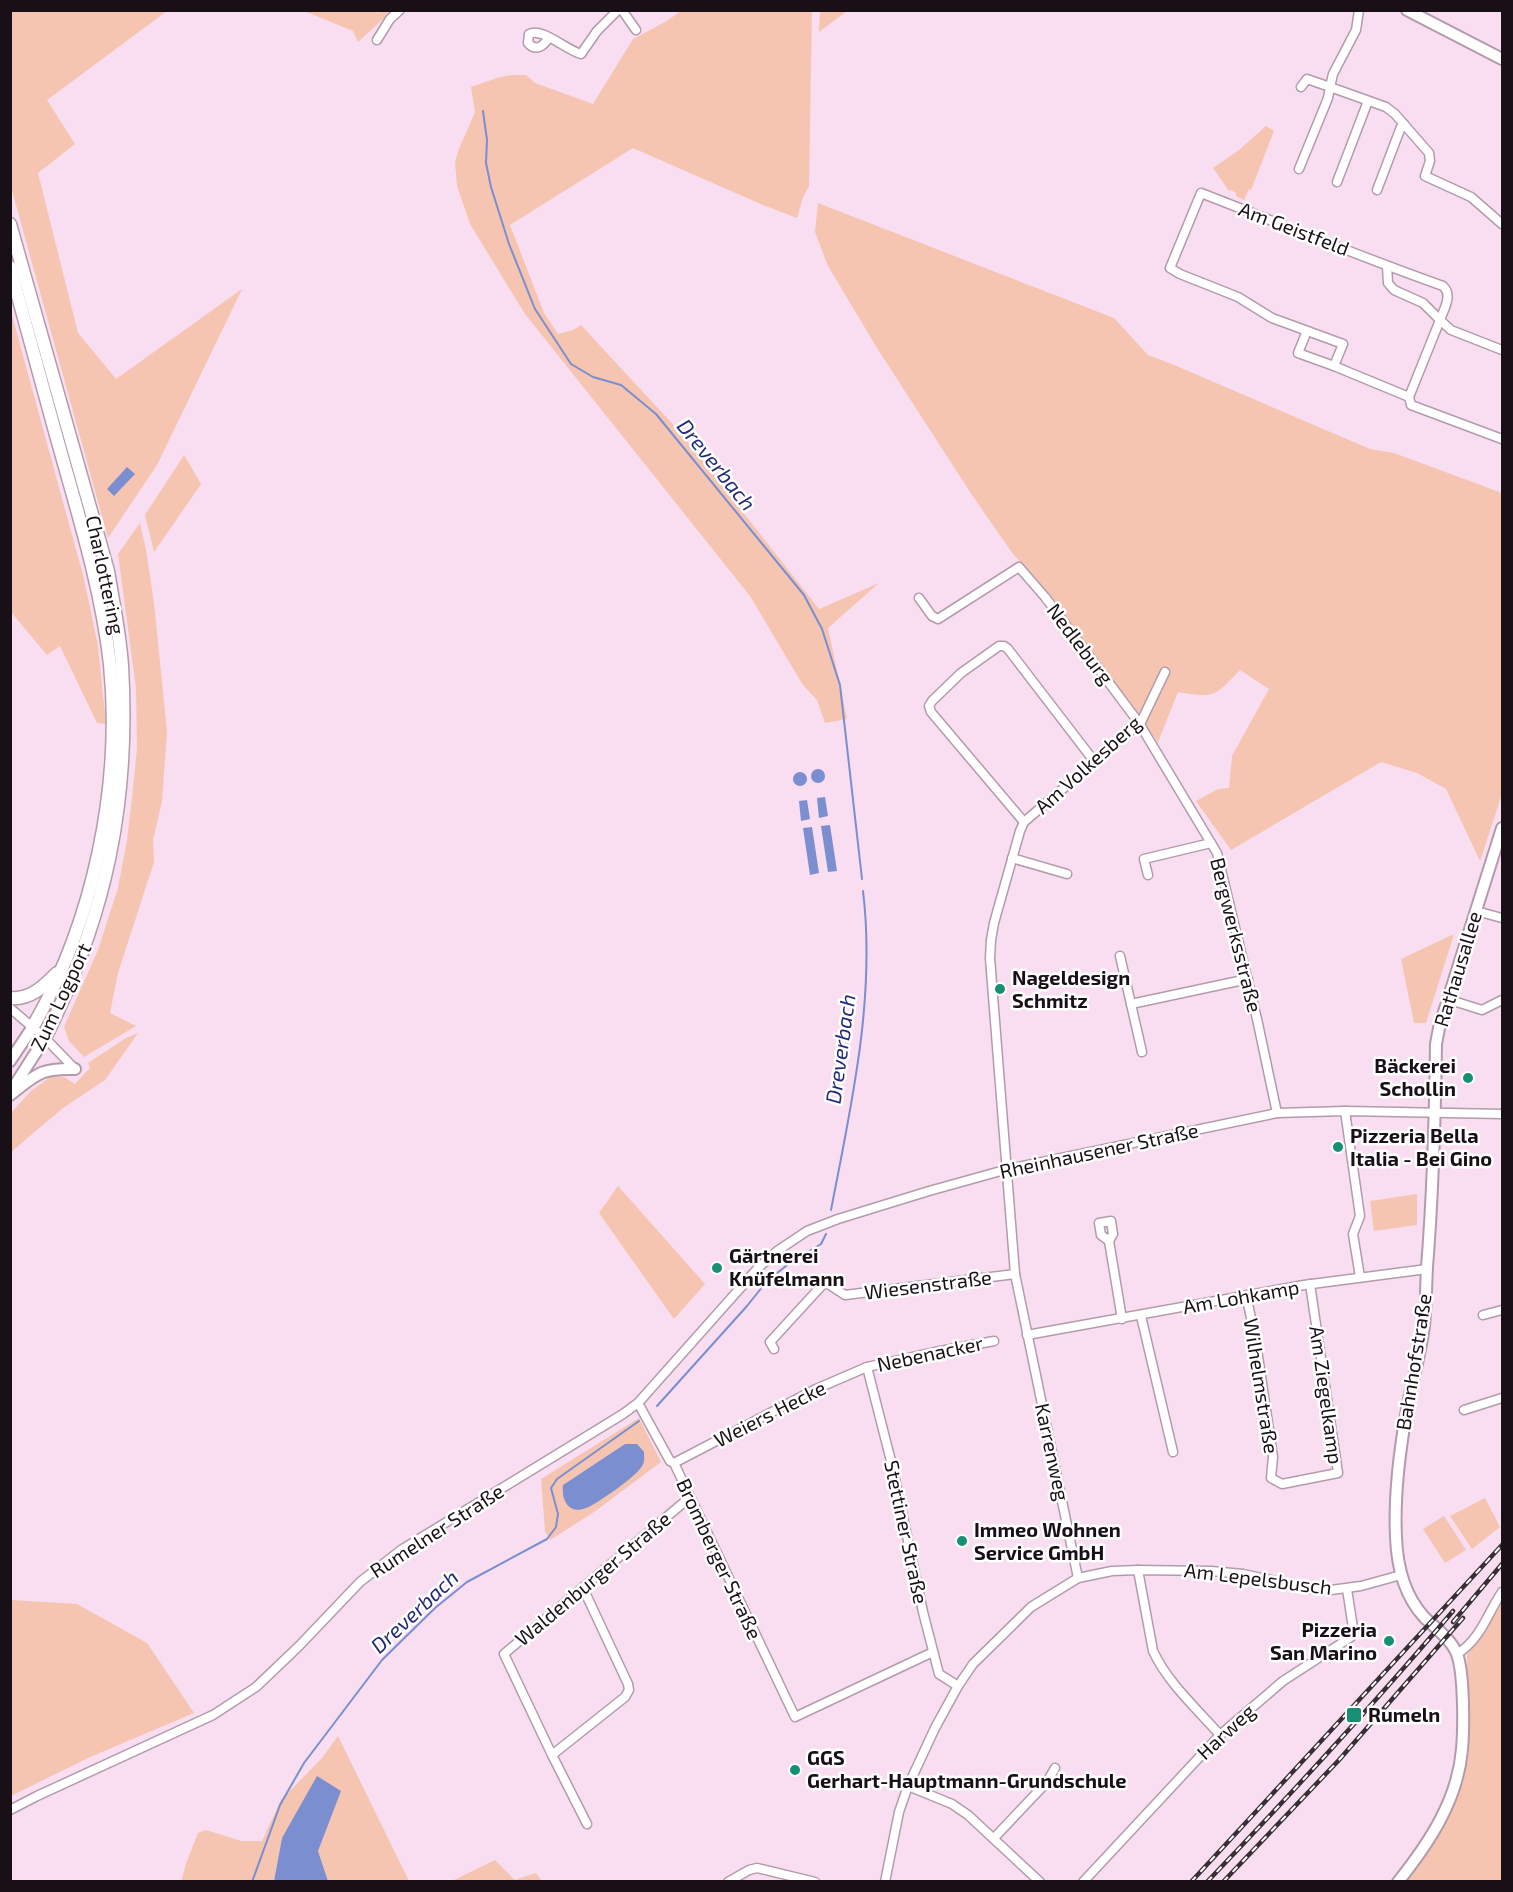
<svg xmlns="http://www.w3.org/2000/svg" width="1513" height="1892" font-family="'Exo 2',sans-serif">
  <style>
    .green { fill: #f5c5b2; fill-rule: evenodd }
    .water { fill: #7a8ed0 }
    .lines { fill: none; stroke-linecap: round; stroke-linejoin: round }
    .stream { stroke: #7a8ed0; stroke-width: 2 }
    .minor-casing { stroke: #b39bac; stroke-width: 11 }
    .major-casing { stroke: #b39bac; stroke-width: 14 }
    .highway-casing { stroke: #b39bac; stroke-width: 15 }
    .minor { stroke: #fff; stroke-width: 8 }
    .major { stroke: #fff; stroke-width: 10 }
    .highway { stroke: #fff; stroke-width: 12 }
    .rail-casing { stroke: #382e35; stroke-width: 4.5 }
    .rail { stroke: #fff; stroke-width: 2; stroke-dasharray: 7; stroke-linecap: butt }
    .poi-dot { fill: #168f73; stroke: #fff; stroke-width: 2 }
    .labels { text-anchor: middle; stroke-width: 5; stroke-linejoin: round; paint-order: stroke }
    .street-label { font-size: 20px; fill: #181016; stroke: #fff }
    .poi-label { font-size: 20px; font-weight: bold; fill: #181016; stroke: #fff; text-anchor: start }
    .water-label { font-size: 21px; font-style: italic; fill: #1f2b78; stroke: #fff }
  </style>
  <rect width="100%" height="100%" fill="#f8def0"/>
  <g class="green">
    <path d="M372 10 378 13 381 11H392L358 42 353 31 304 11Z"/>
    <path d="M10 11H167L47 100 75 144 38 173 78 333 116 379 242 289 157 465 108 538 11 187Z"/>
    <path d="M681 11H812L809 186 803 197 797 218 763 205 633 148 510 225 544 313 558 334 573 330 581 325 680 432 819 609 879 583 828 628 847 719 825 723 817 700 803 685 750 596 525 314 470 224 457 186 455 162 459 149 475 112 471 87 500 77 512 75H526L535 83 593 104 633 39 665 22Z"/>
    <path d="M820 11V10L847 11 819 32Z"/>
    <path d="M1266 126 1274 131 1251 190 1249 189 1244 200 1236 196V193L1231 190 1229 191 1213 168 1239 150Z"/>
    <path d="M818 203 1114 318 1148 355 1174 365 1370 449 1394 453 1502 493V794L1480 861 1446 789 1417 773 1381 762 1231 850 1196 801 1218 789 1229 788 1232 756 1269 689 1240 670C1214 697 1215 698 1178 692L1158 742 1055 601 1013 554 972 495 877 348 828 266 815 232Z"/>
    <path d="M10 308 84 579 98 646 106 724 97 723 60 646 47 655 11 612Z"/>
    <path d="M184 455 201 484 154 552 145 515Z"/>
    <path d="M140 523 146 550 154 603 167 732 162 801 153 840 154 862 118 973 110 1013 136 1026 84 1057 69 1041 64 1027 98 950 118 888 127 840 132 798 137 748 136 688 118 554Z"/>
    <path d="M1454 934 1426 1023H1414L1401 959Z"/>
    <path d="M138 1033 105 1080 63 1108 11 1152V1113L31 1091 53 1075 66 1078 75 1084 90 1068 88 1063 126 1038Z"/>
    <path d="M618 1186 705 1284 674 1319 599 1213Z"/>
    <path d="M1417 1194V1225L1374 1231 1370 1201Z"/>
    <path d="M639 1418 661 1462 594 1512 550 1540 545 1531 541 1479ZM625 1444H637L563 1485Z"/>
    <path d="M1485 1498 1500 1527 1472 1549 1450 1516Z"/>
    <path d="M1444 1516 1466 1550 1445 1563 1423 1529Z"/>
    <path d="M11 1600 77 1604 147 1643 194 1713 88 1758 11 1796Z"/>
    <path d="M1502 1601V1881L1404 1882 1436 1840 1468 1752 1467 1655 1485 1633Z"/>
    <path d="M338 1736 409 1881H328L318 1851 340 1791 282 1838 274 1881 181 1882 186 1864 198 1833 206 1830 241 1841H262L281 1800 322 1758Z"/>
    <path d="M495 1860 515 1880 536 1873 542 1881H452Z"/>
  </g>
  <g class="water">
    <path d="M127 467 135 474 114 496 107 489Z"/>
    <circle cx="818" cy="776" r="7"/>
    <circle cx="800" cy="779" r="7"/>
    <path d="M825 797 828 816 819 818 817 798Z"/>
    <path d="M807 800 810 819 801 821 799 801Z"/>
    <path d="M830 825 837 871 828 872 821 826Z"/>
    <path d="M812 827 819 873 810 875 803 828Z"/>
    <path d="M625 1444H637L644 1452C644 1457 645 1462 642 1466 638 1475 597 1504 586 1508 569 1515 561 1500 563 1485Z"/>
    <path d="M317 1776 341 1791 318 1851 328 1881H274L282 1838Z"/>
  </g>
  <g class="lines">
    <g class="stream">
      <path d="M483 111 487 140 486 163 491 187 509 244 535 309 571 364 593 377 621 385 656 414 804 595 822 629 840 685 862 879"/>
      <path d="M831 1210C851 1106 876 998 863 891"/>
      <path d="M657 1406 747 1306 767 1281 791 1262 821 1244 826 1234"/>
      <path d="M252 1882 280 1805 304 1763 382 1660 435 1608 467 1582 547 1539 556 1527 558 1514 551 1488 557 1479 639 1421"/>
    </g>
    <defs>
      <g id="minor">
        <path d="M622 10 636 30"/>
        <path d="M1359 10 1356 30 1333 74 1330 87 1386 107 1395 114 1429 153 1430 161 1425 176 1471 197 1502 224"/>
        <path d="M549 37C544 46 536 52 528 43L529 34C542 27 566 50 581 54L597 31 618 10"/>
        <path d="M377 40 390 19 400 10"/>
        <path d="M1299 169 1328 98 1330 87 1307 79 1301 87"/>
        <path d="M1337 182 1368 101"/>
        <path d="M1377 190 1401 127 1404 124"/>
        <path d="M1387 266 1388 283 1394 290 1423 303 1440 320 1409 397"/>
        <path d="M1307 331 1298 353 1334 366"/>
        <path d="M1502 350 1451 330 1440 320C1444 309 1453 295 1443 286 1361 257 1281 224 1201 193L1170 268 1180 274 1238 297 1272 318 1343 344 1334 366 1409 397 1411 405 1502 439"/>
        <path d="M919 598 932 616 938 619 1019 567 1045 597 1139 723 1217 853 1257 1019 1277 1113"/>
        <path d="M1024 822 931 712 929 706 932 701 961 673 999 646H1004L1008 649 1094 761"/>
        <path d="M1012 858 1067 874"/>
        <path d="M1148 875 1144 859 1211 843"/>
        <path d="M1476 911 1502 918"/>
        <path d="M1120 956 1142 1052"/>
        <path d="M1447 999 1482 1010 1502 1000"/>
        <path d="M1131 1004 1248 979"/>
        <path d="M10 1008 45 1038 75 1069"/>
        <path d="M1345 1111 1360 1216 1353 1234 1360 1277"/>
        <path d="M1109 1241 1101 1235 1099 1223 1111 1221 1113 1234 1109 1241 1122 1319"/>
        <path d="M1246 1295 1255 1336 1273 1457 1271 1478 1282 1484 1338 1473 1310 1284"/>
        <path d="M1483 1315 1502 1310"/>
        <path d="M1141 1316 1173 1452"/>
        <path d="M1027 1335 1304 1285 1427 1269"/>
        <path d="M774 1349 770 1342 825 1282 845 1295 1015 1274"/>
        <path d="M867 1367 892 1465 923 1612 939 1674 958 1686"/>
        <path d="M638 1403 670 1461 674 1463 795 1717 933 1652"/>
        <path d="M1464 1410 1502 1398"/>
        <path d="M674 1463 816 1389 867 1367 935 1352 994 1341"/>
        <path d="M1138 1570 1153 1651C1168 1683 1196 1708 1220 1735"/>
        <path d="M1078 1578 1015 1274 990 958 991 940 994 923 1020 831 1024 822 1141 722 1165 672"/>
        <path d="M1457 1654C1481 1639 1487 1614 1502 1592"/>
        <path d="M552 1755 625 1697 629 1690 628 1684 583 1588"/>
        <path d="M908 1786 952 1804 968 1815 1040 1882"/>
        <path d="M10 1810 37 1796 213 1715 256 1687 299 1646 360 1582 401 1550 623 1414 638 1403 758 1268 777 1251 807 1231 838 1219 929 1191 1008 1169 1277 1113 1345 1111 1502 1114"/>
        <path d="M587 1824 552 1755 504 1654 689 1498"/>
        <path d="M994 1838 1047 1782 1055 1768"/>
        <path d="M728 1882 749 1870 757 1868 815 1882"/>
        <path d="M885 1882 899 1812 908 1786 935 1728 958 1686 973 1664 1031 1607 1078 1578 1112 1571 1138 1570 1211 1571 1243 1574 1311 1589 1331 1590 1361 1586 1401 1575"/>
        <path d="M1083 1882 1220 1735 1283 1681 1351 1637 1353 1628 1347 1589"/>
      </g>
      <g id="major">
        <path d="M1407 10 1502 59"/>
        <path d="M10 1061 32 1028"/>
        <path d="M13 1088 45 1038"/>
        <path d="M10 1095C37 1074 40 1068 75 1069"/>
        <path d="M1398 1882C1429 1843 1458 1800 1462 1749 1464 1727 1464 1673 1457 1654 1451 1639 1435 1628 1424 1617 1404 1595 1397 1565 1396 1537 1394 1496 1399 1455 1406 1415 1411 1385 1420 1356 1424 1326 1426 1306 1426 1286 1427 1267 1433 1193 1435 1119 1436 1044L1439 1028 1502 828"/>
      </g>
      <g id="highway">
        <path d="M10 224 108 571C113 602 120 634 122 666 130 802 106 916 45 1038"/>
        <path d="M10 267C28 332 45 396 63 460 82 527 102 594 110 664 122 785 94 922 32 1028"/>
        <path d="M10 998C31 1000 44 986 57 973"/>
      </g>
    </defs>
    <use href="#minor" class="minor-casing"/>
    <use href="#major" class="major-casing"/>
    <use href="#highway" class="highway-casing"/>
    <use href="#minor" class="minor"/>
    <use href="#major" class="major"/>
    <use href="#highway" class="highway"/>
    <defs>
      <g id="rail">
        <path d="M1453 1622 1502 1564"/>
        <path d="M1191 1882 1502 1545"/>
        <path d="M1207 1882C1292 1793 1374 1704 1453 1611"/>
        <path d="M1223 1882 1339 1760 1463 1618"/>
      </g>
    </defs>
    <use href="#rail" class="rail-casing"/>
    <use href="#rail" class="rail"/>
  </g>
  <g class="poi-dot">
    <circle cx="1000" cy="989" r="6"/>
    <circle cx="1468" cy="1078" r="6"/>
    <circle cx="1338" cy="1147" r="6"/>
    <circle cx="717" cy="1268" r="6"/>
    <circle cx="962" cy="1541" r="6"/>
    <circle cx="1389" cy="1641" r="6"/>
    <rect x="1346" y="1707" width="16" height="16" rx="3"/>
    <circle cx="795" cy="1770" r="6"/>
  </g>
  <g class="labels">
    <g class="street-label">
      <text transform="translate(1294 229) rotate(21)" y="7">Am Geistfeld</text>
      <text transform="translate(105 575) rotate(78)" y="7">Charlottering</text>
      <text transform="translate(1080 644) rotate(53)" y="7">Nedleburg</text>
      <text transform="translate(1088 765) rotate(-42)" y="7">Am Volkesberg</text>
      <text transform="translate(1236 935) rotate(76)" y="7">Bergwerksstraße</text>
      <text transform="translate(1458 969) rotate(-73)" y="7">Rathausallee</text>
      <text transform="translate(61 997) rotate(-65)" y="7">Zum Logport</text>
      <text transform="translate(1099 1151) rotate(-12)" y="7">Rheinhausener Straße</text>
      <text transform="translate(928 1285) rotate(-7)" y="7">Wiesenstraße</text>
      <text transform="translate(1241 1297) rotate(-10)" y="7">Am Lohkamp</text>
      <text transform="translate(930 1354) rotate(-12)" y="7">Nebenacker</text>
      <text transform="translate(1414 1362) rotate(-81)" y="7">Bahnhofstraße</text>
      <text transform="translate(1261 1386) rotate(81)" y="7">Wilhelmstraße</text>
      <text transform="translate(1326 1395) rotate(82)" y="7">Am Ziegelkamp</text>
      <text transform="translate(770 1414) rotate(-27)" y="7">Weiers Hecke</text>
      <text transform="translate(1052 1452) rotate(78)" y="7">Karrenweg</text>
      <text transform="translate(437 1531) rotate(-33)" y="7">Rumelner Straße</text>
      <text transform="translate(906 1532) rotate(78)" y="7">Stettiner Straße</text>
      <text transform="translate(719 1559) rotate(65)" y="7">Bromberger Straße</text>
      <text transform="translate(593 1579) rotate(-40)" y="7">Waldenburger Straße</text>
      <text transform="translate(1258 1579) rotate(7)" y="7">Am Lepelsbusch</text>
      <text transform="translate(1226 1732) rotate(-43)" y="7">Harweg</text>
    </g>
    <g class="poi-label">
      <text x="1012" y="985">Nageldesign<tspan x="1012" dy="23">Schmitz</tspan></text>
      <text x="1456" y="1073" text-anchor="end">Bäckerei<tspan x="1456" dy="23">Schollin</tspan></text>
      <text x="1350" y="1143">Pizzeria Bella<tspan x="1350" dy="23">Italia - Bei Gino</tspan></text>
      <text x="729" y="1263">Gärtnerei<tspan x="729" dy="23">Knüfelmann</tspan></text>
      <text x="974" y="1537">Immeo Wohnen<tspan x="974" dy="23">Service GmbH</tspan></text>
      <text x="1377" y="1637" text-anchor="end">Pizzeria<tspan x="1377" dy="23">San Marino</tspan></text>
      <text x="1368" y="1722">Rumeln</text>
      <text x="807" y="1765">GGS<tspan x="807" dy="23">Gerhart-Hauptmann-Grundschule</tspan></text>
    </g>
    <g class="water-label">
      <text transform="translate(716 465) rotate(51)" y="7">Dreverbach</text>
      <text transform="translate(841 1049) rotate(-82)" y="7">Dreverbach</text>
      <text transform="translate(415 1612) rotate(-43)" y="7">Dreverbach</text>
    </g>
  </g>
  <rect width="1513" height="1892" fill="none" stroke="#181016" stroke-width="24"/>
</svg>
